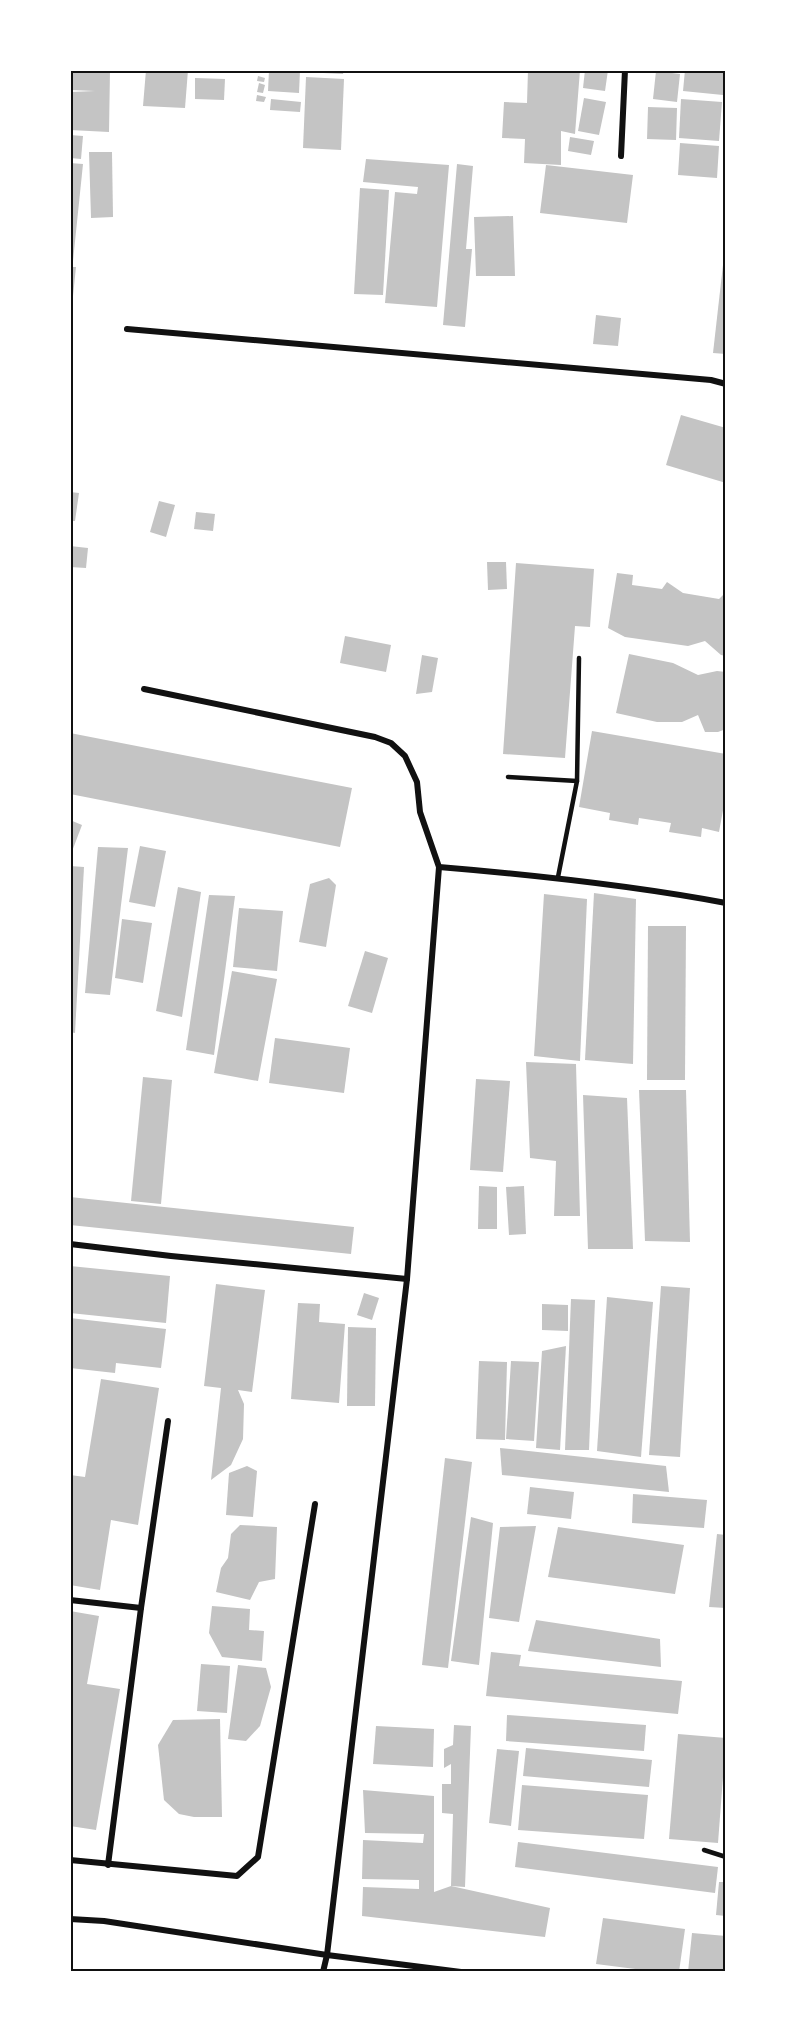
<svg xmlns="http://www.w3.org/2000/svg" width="796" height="2042" font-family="'PT Sans Narrow',sans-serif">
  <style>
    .building { fill: #c4c4c4 }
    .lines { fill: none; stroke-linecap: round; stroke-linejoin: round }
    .service { stroke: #111; stroke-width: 4.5 }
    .minor { stroke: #111; stroke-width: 6 }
    .neatline { fill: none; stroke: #111; stroke-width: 2 }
  </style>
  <rect width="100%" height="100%" fill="#fff"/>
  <g class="building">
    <path d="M70 70H110L109 132 70 130V92L95 91 70 90Z"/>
    <path d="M146 70H188L185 108 143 106Z"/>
    <path d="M269 70H300L299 93 268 91Z"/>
    <path d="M304 70H344L343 74 303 72Z"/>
    <path d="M528 70H580L575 134 561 131V165L524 163 525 139 502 138 504 102 527 103Z"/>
    <path d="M585 70H608L605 91 583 88Z"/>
    <path d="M685 70H724L723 95 683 91Z"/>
    <path d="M656 71 680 74 677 102 653 99Z"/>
    <path d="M258 76 265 78 264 82 257 81Z"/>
    <path d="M306 77 344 79 341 150 303 148Z"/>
    <path d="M195 78 225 79 224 100 195 99Z"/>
    <path d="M259 83 265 85 263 93 257 92Z"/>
    <path d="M257 95 266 97 264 102 256 101Z"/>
    <path d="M584 98 606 102 599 135 578 131Z"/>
    <path d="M271 99 301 102 300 112 270 110Z"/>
    <path d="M681 99 722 102 719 141 679 138Z"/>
    <path d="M648 107 677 108 676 140 647 139Z"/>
    <path d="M70 135 83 136 81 159 70 158Z"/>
    <path d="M570 137 594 141 591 155 568 151Z"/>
    <path d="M680 143 719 146 717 178 678 175Z"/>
    <path d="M89 152H112L113 217 91 218Z"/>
    <path d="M366 159 449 165 437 307 385 303 395 192 417 194 418 187 363 182Z"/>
    <path d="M70 163 83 164 73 261H70Z"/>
    <path d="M457 164 473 166 466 249H472L465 327 443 325Z"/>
    <path d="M546 165 633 175 627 223 540 213Z"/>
    <path d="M360 188 389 190 383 295 354 294Z"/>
    <path d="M513 216 515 276H476L474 217Z"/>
    <path d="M724 256H726V354L713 353Z"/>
    <path d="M70 267H76L73 296H70Z"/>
    <path d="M596 315 621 318 618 346 593 344Z"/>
    <path d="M681 415 726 428V483L666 465Z"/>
    <path d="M70 492 79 493 75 521H70Z"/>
    <path d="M159 501 175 505 166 537 150 532Z"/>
    <path d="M196 512 215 514 213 531 194 529Z"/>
    <path d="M70 546 88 548 86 568 70 567Z"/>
    <path d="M487 562H506L507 589 488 590Z"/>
    <path d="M516 563 594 569 590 627 575 626 565 758 503 754Z"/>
    <path d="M617 573 633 575 632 585 662 589 667 582 683 593 719 599 726 592V656L721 655 705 641 688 646 625 637 608 628Z"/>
    <path d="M345 636 391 645 386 672 340 663Z"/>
    <path d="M629 654 673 663 698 675 717 671 726 672V729L718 732H705L698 715 682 722H657L616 713Z"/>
    <path d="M422 655 438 658 432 692 416 694Z"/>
    <path d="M592 731 726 754V794L719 832 702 828 701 837 669 832 671 823 639 818 638 825 609 820 610 813 579 807Z"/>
    <path d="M70 733 352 788 340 847 70 794Z"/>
    <path d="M70 820 82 825 71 854H70Z"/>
    <path d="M140 846 166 851 155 907 129 902Z"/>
    <path d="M98 847 128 848 110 995 85 993Z"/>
    <path d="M70 866 84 867 75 1033 70 1032Z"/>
    <path d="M329 878 336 885 326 947 299 942 310 884Z"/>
    <path d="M178 887 201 892 182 1017 156 1011Z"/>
    <path d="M594 893 636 899 633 1064 585 1060Z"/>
    <path d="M544 894 587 899 580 1061 534 1056Z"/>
    <path d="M209 895 235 896 214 1055 186 1050Z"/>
    <path d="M239 908 283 911 277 971 233 967Z"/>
    <path d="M122 919 152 923 143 983 115 978Z"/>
    <path d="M648 926H686L685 1080H647Z"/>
    <path d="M365 951 388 958 372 1013 348 1006Z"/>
    <path d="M232 971 277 979 258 1081 214 1073Z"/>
    <path d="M275 1038 350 1048 344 1093 269 1083Z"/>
    <path d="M526 1062 576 1064 580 1216H554L556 1161 530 1158Z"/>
    <path d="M143 1077 172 1080 161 1204 131 1201Z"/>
    <path d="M476 1079 510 1081 503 1172 470 1170Z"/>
    <path d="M639 1090H686L690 1242 645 1241Z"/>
    <path d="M583 1095 627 1098 633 1249H588Z"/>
    <path d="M479 1186 497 1187V1229H478Z"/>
    <path d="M524 1186 526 1234 509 1235 506 1187Z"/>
    <path d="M70 1197 354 1227 351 1254 70 1225Z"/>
    <path d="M70 1266 170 1276 166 1323 70 1313Z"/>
    <path d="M216 1284 265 1290 252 1392 238 1390 244 1404 243 1439 231 1465 211 1480 221 1388 204 1386Z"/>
    <path d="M661 1286 690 1288 680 1457 649 1455Z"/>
    <path d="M364 1293 379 1298 372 1320 357 1315Z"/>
    <path d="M607 1297 653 1302 641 1457 597 1451Z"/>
    <path d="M571 1299 595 1300 589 1450H565Z"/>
    <path d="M298 1303 320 1304 319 1322 345 1324 339 1403 291 1399Z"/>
    <path d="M542 1304 568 1305V1331L542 1330Z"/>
    <path d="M70 1318 166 1329 161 1368 116 1363 115 1373 70 1368Z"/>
    <path d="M348 1327 376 1328 375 1406H347Z"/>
    <path d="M566 1346 560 1450 536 1448 542 1351Z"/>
    <path d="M479 1361 507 1362 505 1440 476 1439Z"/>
    <path d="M511 1361 539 1362 534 1441 506 1439Z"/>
    <path d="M101 1379 159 1388 138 1525 111 1520 100 1590 70 1585V1475L85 1477Z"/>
    <path d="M500 1448 666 1466 669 1492 502 1475Z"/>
    <path d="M445 1458 472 1462 448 1668 422 1665Z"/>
    <path d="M247 1466 257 1471 253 1517 226 1515 229 1473Z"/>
    <path d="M530 1487 574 1492 571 1519 527 1514Z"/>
    <path d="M633 1494 707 1500 704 1528 632 1523Z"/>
    <path d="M471 1517 493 1523 479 1665 451 1661Z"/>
    <path d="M240 1525 277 1527 275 1579 259 1582 250 1600 216 1592 221 1568 228 1558 231 1534Z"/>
    <path d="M536 1526 519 1622 489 1618 500 1527Z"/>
    <path d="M558 1527 684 1545 675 1594 548 1577Z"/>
    <path d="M717 1534 726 1535V1608L709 1607Z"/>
    <path d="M212 1606 250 1609 249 1630 264 1631 262 1661 222 1657 209 1633Z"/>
    <path d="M70 1611 99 1616 87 1684 120 1689 96 1830 70 1826Z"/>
    <path d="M536 1620 660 1639 661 1667 528 1651Z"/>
    <path d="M491 1652 521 1655 519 1666 682 1681 678 1714 486 1696Z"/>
    <path d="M201 1664 230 1666 227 1713 197 1711Z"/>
    <path d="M238 1665 266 1668 271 1687 260 1726 246 1741 228 1739Z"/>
    <path d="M507 1715 646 1725 644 1751 506 1741Z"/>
    <path d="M220 1719 222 1817H194L179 1814 164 1800 158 1745 173 1720Z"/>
    <path d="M454 1725 471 1726 465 1887 451 1886 453 1814 442 1813V1784H451V1764L444 1768V1749L453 1745Z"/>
    <path d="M376 1726 434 1729 433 1767 373 1764Z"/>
    <path d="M678 1734 726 1738 718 1843 669 1839Z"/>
    <path d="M526 1748 652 1760 649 1787 523 1776Z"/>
    <path d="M497 1749 519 1751 511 1826 489 1823Z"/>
    <path d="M522 1785 648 1795 644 1839 518 1830Z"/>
    <path d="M363 1790 434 1796V1892L451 1886 550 1908 545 1937 362 1916 363 1887 419 1889V1880L362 1879 363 1840 423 1843 424 1834 365 1833Z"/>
    <path d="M518 1842 718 1867 715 1893 515 1867Z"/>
    <path d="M719 1882H726V1916L716 1915Z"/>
    <path d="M603 1918 685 1929 679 1972H659L596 1964Z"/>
    <path d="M692 1933 726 1936V1972H688Z"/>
  </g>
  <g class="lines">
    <g class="service">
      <path d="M508 777 577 781"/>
      <path d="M558 877 577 781 579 658"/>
      <path d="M704 1850 726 1857"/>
    </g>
    <g class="minor">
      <path d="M621 156 625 70"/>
      <path d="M127 329 711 380 726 384"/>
      <path d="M144 689 375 737 391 743 405 756 417 782 420 812 439 867C535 875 630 885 726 903"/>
      <path d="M70 1244 171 1256 407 1279"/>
      <path d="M70 1600 141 1608"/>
      <path d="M70 1860 237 1876 258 1857 315 1504"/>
      <path d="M108 1865 141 1608 168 1421"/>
      <path d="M70 1919 104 1921 327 1955 461 1972"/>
      <path d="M323 1972 327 1955 407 1279 439 867"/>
    </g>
  </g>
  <rect width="796" height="2042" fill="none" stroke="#ffffff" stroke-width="144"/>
  <rect x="72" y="72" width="652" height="1898" class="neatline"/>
</svg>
